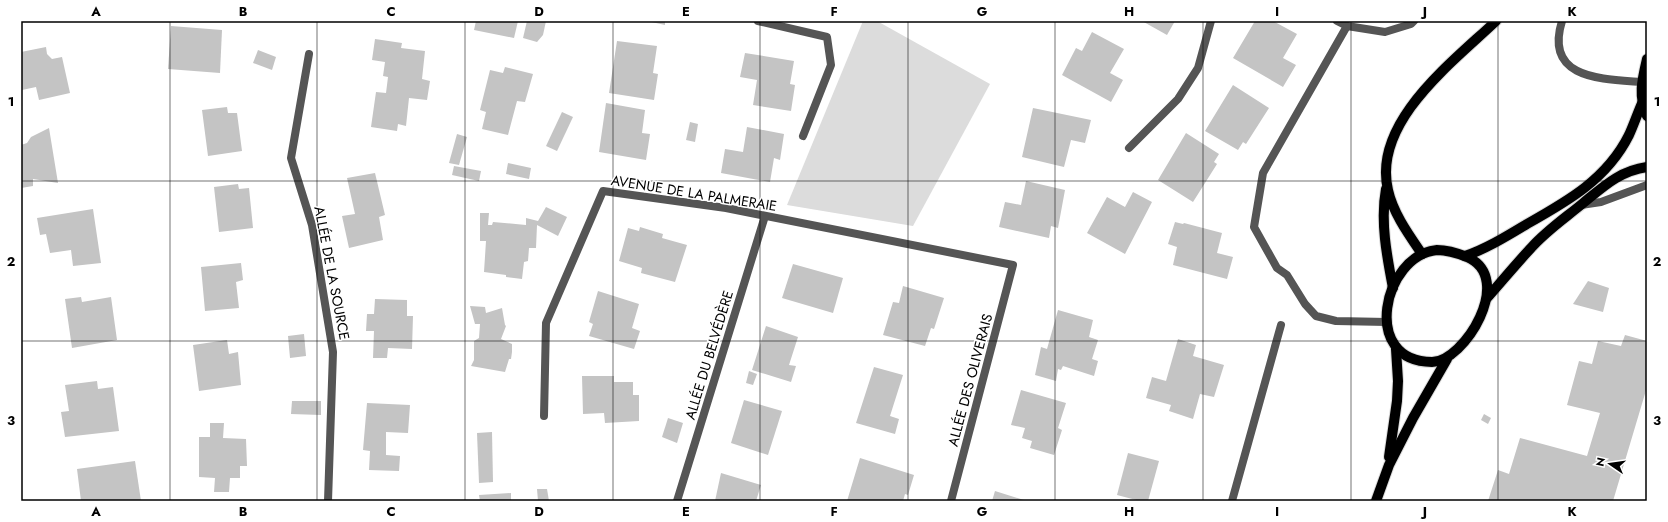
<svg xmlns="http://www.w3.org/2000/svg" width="1668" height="522" font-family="Jost,sans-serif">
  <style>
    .green { fill: #dcdcdc }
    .building { fill: #c4c4c4 }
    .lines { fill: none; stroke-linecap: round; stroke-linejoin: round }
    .primary-casing { stroke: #dbdbdb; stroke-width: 12 }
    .street { stroke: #555; stroke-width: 8 }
    .primary { stroke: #000; stroke-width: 10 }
    .grid { fill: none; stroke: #000; stroke-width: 1; stroke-opacity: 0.55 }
    .labels { text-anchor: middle; stroke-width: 3; stroke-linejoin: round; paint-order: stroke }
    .street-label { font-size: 14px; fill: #000; stroke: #fff }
    .neatline { fill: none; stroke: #000; stroke-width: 1.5 }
    .grid-label { font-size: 13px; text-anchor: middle; font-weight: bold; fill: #000 }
  </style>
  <rect width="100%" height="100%" fill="#fff"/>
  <path class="green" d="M863 21H877L990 84 913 226 787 205Z"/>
  <g class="building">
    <path d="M476 21H518L514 38 474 30Z"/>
    <path d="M527 21H546L543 35 537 42 523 38Z"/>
    <path d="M647 21H665V25Z"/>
    <path d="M1142 21H1175L1167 35Z"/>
    <path d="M1255 21H1273L1297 34 1283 58 1296 65 1283 87 1233 58Z"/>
    <path d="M171 26 222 30 220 73 168 69Z"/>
    <path d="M1092 32 1124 49 1110 73 1123 80 1111 102 1062 75 1076 48 1082 51Z"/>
    <path d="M375 39 402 43 401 48 425 51 422 79 430 81 427 100 409 98 406 126 398 124 397 131 371 127 376 92 386 93 388 77 383 76 385 62 372 60Z"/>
    <path d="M617 41 657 46 653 73 658 74 654 100 609 93Z"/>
    <path d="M46 47 47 54 52 59 62 57 70 93 39 100 36 87 22 90 21 52Z"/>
    <path d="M258 50 276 57 272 70 253 63Z"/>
    <path d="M745 53 794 61 790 84 795 85 791 111 753 105 757 80 740 77Z"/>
    <path d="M505 67 533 74 525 102 517 101 508 135 482 129 486 112 480 110 490 70 503 73Z"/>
    <path d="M1233 85 1269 108 1246 144 1243 142 1238 150 1205 131Z"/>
    <path d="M606 103 645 110 642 133 650 134 646 160 599 152Z"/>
    <path d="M227 107 228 113H237L242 151 208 156 202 110Z"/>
    <path d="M1033 108 1091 120 1085 143 1071 140 1064 167 1022 157Z"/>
    <path d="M562 112 573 117 557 151 546 146Z"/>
    <path d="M690 122 698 124 695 142 686 140Z"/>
    <path d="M747 127 784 134 780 160 774 158 770 182 721 173 725 149 743 152Z"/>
    <path d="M49 128 58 183 33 179V186L21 188V145L27 143 31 137Z"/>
    <path d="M1186 133 1219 154 1214 162 1217 164 1193 202 1158 180Z"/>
    <path d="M457 134 467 137 459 165 449 163Z"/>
    <path d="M508 163 531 168 529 179 506 174Z"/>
    <path d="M454 166 481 171 479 181 452 175Z"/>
    <path d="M375 173 385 215 379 217 383 240 349 248 342 216 355 214 347 178Z"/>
    <path d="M1026 181 1065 190 1058 228 1051 226 1049 238 999 227 1005 202 1021 205Z"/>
    <path d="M238 184 239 189 249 188 253 228 219 232 214 187Z"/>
    <path d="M1133 192 1152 202 1125 254 1087 233 1107 197 1125 207Z"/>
    <path d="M546 207 567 217 558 236 537 225 536 248H529L528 261 524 262 522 279 506 277V275L484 272 486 241H480V213H489L488 225H492L493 222 526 225V218L538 221Z"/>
    <path d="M93 209 101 263 73 266 71 250 50 253 46 234 40 235 37 218Z"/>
    <path d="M1175 222 1183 224 1184 223 1222 233 1217 253 1233 257 1227 279 1173 265 1177 247 1168 244Z"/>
    <path d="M640 227 663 234 662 238 687 245 675 282 641 273 642 268 619 261 628 228 639 231Z"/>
    <path d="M241 263 243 280 236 282 239 308 205 311 201 267Z"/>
    <path d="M793 264 843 278 833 313 782 298Z"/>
    <path d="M1588 281 1609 288 1603 312 1573 304Z"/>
    <path d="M903 286 944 298 934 329 931 328 925 346 883 335 893 302 899 303Z"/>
    <path d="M598 291 639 304 632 328 640 331 634 349 589 336 593 324 589 322Z"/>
    <path d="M81 297 82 302 111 297 117 340 72 348 65 299Z"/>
    <path d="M375 299 407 300V316H413L412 349 388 348 387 358H373L374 331H366L367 314H374Z"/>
    <path d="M470 306 485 307 486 313 502 308 505 325 506 326 501 339 512 344V352L511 359H509L505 372 471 366 474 360V341L479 338 480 324H475Z"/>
    <path d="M1058 310 1093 320 1089 337 1098 340 1092 359 1098 361 1094 376 1063 366 1061 370 1058 369 1056 381 1035 375 1041 347 1047 349Z"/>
    <path d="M766 326 798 337 789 365 796 366 791 382 752 370Z"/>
    <path d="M304 334 306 356 290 358 288 336Z"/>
    <path d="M1625 335 1647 341V387L1613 501H1488L1498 470 1509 474 1520 438 1587 456 1600 413 1567 405 1579 361 1592 364 1598 341 1621 346Z"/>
    <path d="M1178 339 1196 345 1193 356 1224 365 1214 397 1200 394 1193 419 1169 411 1171 405 1146 398 1152 377 1166 381Z"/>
    <path d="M227 340 229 354 238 352 241 385 199 391 193 345Z"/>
    <path d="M874 367 903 375 890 416 899 419 895 434 856 423Z"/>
    <path d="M749 371 757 374 753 385 746 383Z"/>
    <path d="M582 376H614V382H633V395H639V421L605 423 604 413 583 414Z"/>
    <path d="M97 381 98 389 113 387 119 431 65 437 61 412 69 411 65 385Z"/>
    <path d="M1021 390 1066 403 1058 428 1062 430 1054 455 1030 448 1032 441 1022 438 1025 428 1011 425Z"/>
    <path d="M744 400 782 411 768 455 731 443Z"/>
    <path d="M292 401H321V415L291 414Z"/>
    <path d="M367 403 410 405 408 433 386 432V455L400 456 399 471 369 470 370 451 363 450Z"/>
    <path d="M1484 414 1491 418 1488 424 1481 420Z"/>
    <path d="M668 418 683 423 677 443 662 437Z"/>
    <path d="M210 423H224L223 438 246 439 247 466H240V478H230L229 492H214L215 478 199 477V437H210Z"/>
    <path d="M492 432 493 482 479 483 477 433Z"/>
    <path d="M1128 453 1159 461 1148 501H1140L1117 495Z"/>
    <path d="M860 458 914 475 908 495 905 494 903 501H847Z"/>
    <path d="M135 461 141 501H81L77 469Z"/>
    <path d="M721 473 761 485 756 501H715Z"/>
    <path d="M537 489H547L549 501H538Z"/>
    <path d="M995 491 1027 501H992Z"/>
    <path d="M511 493V501H480L479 495Z"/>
  </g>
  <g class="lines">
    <defs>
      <g id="primary">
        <path d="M1647 59C1642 80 1638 96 1647 116"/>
        <path d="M1386 189C1380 221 1387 257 1393 288"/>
        <path d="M1437 250C1448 250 1457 253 1467 257 1516 278 1464 362 1432 362 1360 362 1383 255 1437 250Z"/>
        <path d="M1422 254C1409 235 1393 213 1388 190 1372 122 1453 62 1496 21"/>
        <path d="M1465 256C1486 249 1507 236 1527 224 1568 201 1607 179 1629 135 1634 124 1638 112 1643 101"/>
        <path d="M1487 298C1502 281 1516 264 1531 248 1546 231 1565 218 1582 204 1603 187 1619 171 1647 167"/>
        <path d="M1389 457 1397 401 1398 381 1396 349"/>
        <path d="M1376 501 1389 465 1413 418 1447 359"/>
      </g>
    </defs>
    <use href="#primary" class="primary-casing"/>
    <g class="street">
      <path d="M758 21 827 37 831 65 803 136"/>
      <path d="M1337 21 1347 26 1263 173 1254 227 1277 268 1287 275 1305 304 1316 316 1336 321 1387 322"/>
      <path d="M1562 21C1544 79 1601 79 1641 82"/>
      <path d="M1347 26 1385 32 1411 24 1414 21"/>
      <path d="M309 54 291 158 312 225 333 352 328 501"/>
      <path d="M1129 148 1178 99 1198 68 1211 21"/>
      <path d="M1581 205 1601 202 1647 185"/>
      <path d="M544 416 546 323 603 191 726 208 1013 265 951 501"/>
      <path d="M677 501 765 216"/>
      <path d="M1232 501 1281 325"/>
    </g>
    <use href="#primary" class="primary"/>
  </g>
  <path class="grid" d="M170 21V501M317 21V501M465 21V501M613 21V501M760 21V501M908 21V501M1055 21V501M1203 21V501M1351 21V501M1498 21V501M21 181H1647M21 341H1647"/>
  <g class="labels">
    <g class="street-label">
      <text transform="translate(694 193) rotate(9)" y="5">AVENUE DE LA PALMERAIE</text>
      <text transform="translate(332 273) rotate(79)" y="5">ALLÉE DE LA SOURCE</text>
      <text transform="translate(709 355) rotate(-73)" y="5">ALLÉE DU BELVÉDÈRE</text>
      <text transform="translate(970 380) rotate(-75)" y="5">ALLÉE DES OLIVERAIS</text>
    </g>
  </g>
  <rect width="1668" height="522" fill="none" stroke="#ffffff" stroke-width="44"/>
  <g transform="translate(1610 464) rotate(283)" stroke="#ffffff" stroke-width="3" paint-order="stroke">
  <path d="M0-3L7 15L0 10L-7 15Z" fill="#000000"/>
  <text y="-6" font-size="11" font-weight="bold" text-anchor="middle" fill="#000000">N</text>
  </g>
  <rect x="22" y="22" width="1624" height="478" class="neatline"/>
  <g class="grid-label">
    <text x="96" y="16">A</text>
    <text x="243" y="16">B</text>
    <text x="391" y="16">C</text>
    <text x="539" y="16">D</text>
    <text x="686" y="16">E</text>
    <text x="834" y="16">F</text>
    <text x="982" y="16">G</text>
    <text x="1129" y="16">H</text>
    <text x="1277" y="16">I</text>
    <text x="1425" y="16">J</text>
    <text x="1572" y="16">K</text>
    <text x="11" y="106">1</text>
    <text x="1657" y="106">1</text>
    <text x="11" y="266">2</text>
    <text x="1657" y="266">2</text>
    <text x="11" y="425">3</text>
    <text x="1657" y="425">3</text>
    <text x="96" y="516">A</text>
    <text x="243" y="516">B</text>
    <text x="391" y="516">C</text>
    <text x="539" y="516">D</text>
    <text x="686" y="516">E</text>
    <text x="834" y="516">F</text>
    <text x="982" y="516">G</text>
    <text x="1129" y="516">H</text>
    <text x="1277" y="516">I</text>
    <text x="1425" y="516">J</text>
    <text x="1572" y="516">K</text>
  </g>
</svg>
